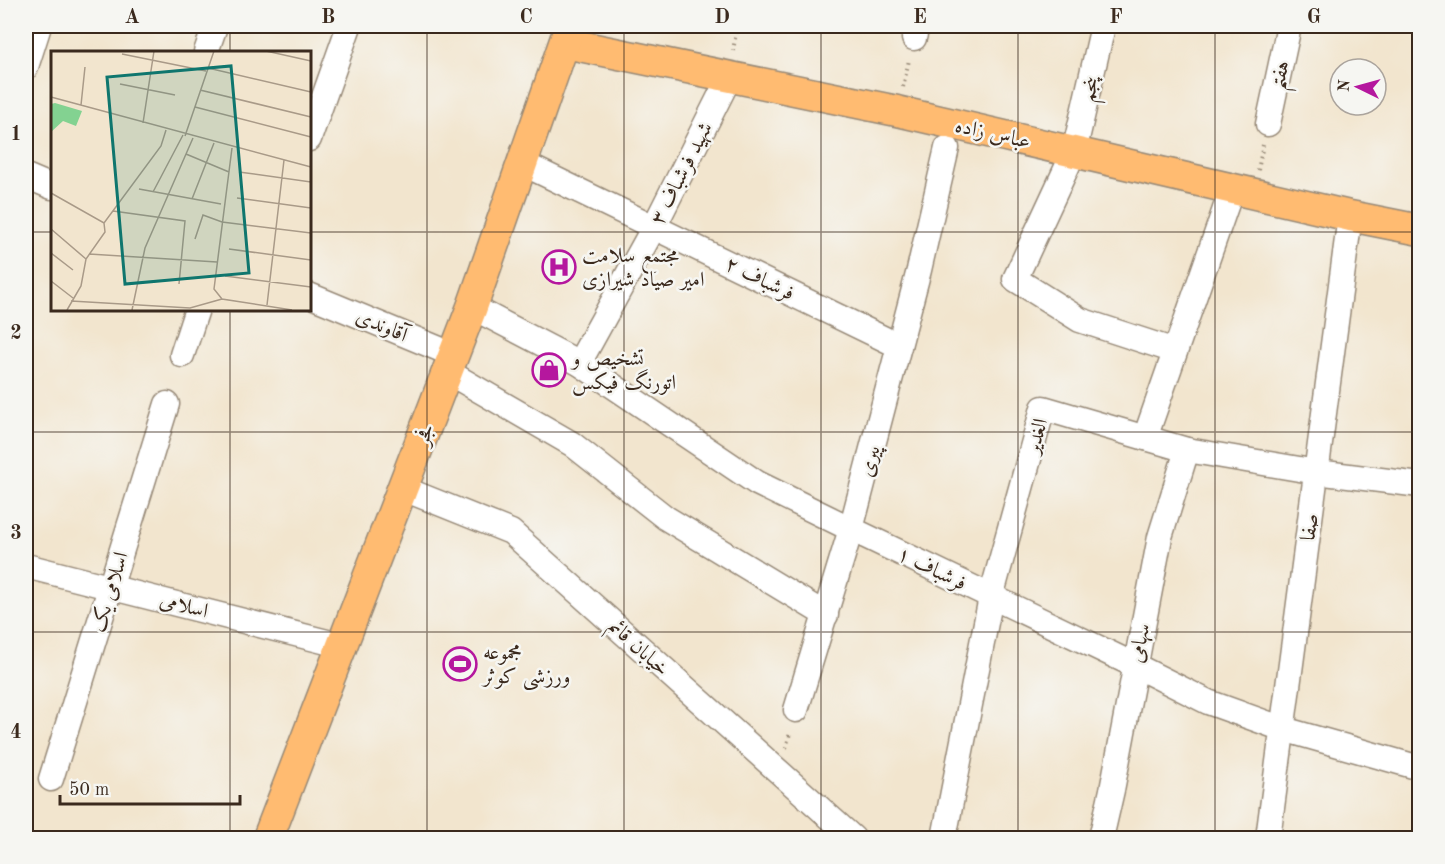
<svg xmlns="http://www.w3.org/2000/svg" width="1445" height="864" font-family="'Old Standard TT',Amiri,serif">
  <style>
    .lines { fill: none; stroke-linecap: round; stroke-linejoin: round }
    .minor-casing { stroke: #968876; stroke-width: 27 }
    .major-casing { stroke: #968876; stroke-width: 33 }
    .path { stroke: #968876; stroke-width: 4; stroke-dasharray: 1.5 4.5; stroke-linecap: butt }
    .minor { stroke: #fff; stroke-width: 24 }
    .major { stroke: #ffbb71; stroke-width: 30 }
    .grid { fill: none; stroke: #3b2a1e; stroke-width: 1.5; stroke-opacity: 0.55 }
    .labels { text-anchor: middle; stroke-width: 5; stroke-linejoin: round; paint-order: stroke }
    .street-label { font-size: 21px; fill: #3b2a1e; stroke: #f6f6f2 }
    .poi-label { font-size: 21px; fill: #3b2a1e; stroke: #f6f6f2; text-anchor: start }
    .inset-road { fill: none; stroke: #a99a88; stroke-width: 1.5 }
    .view { fill: #0f766e; fill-opacity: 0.15; stroke: #0f766e; stroke-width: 3 }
    .inset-edge { fill: none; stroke: #3b2a1e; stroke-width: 3 }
    .neatline { fill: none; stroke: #3b2a1e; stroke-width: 2 }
    .grid-label { font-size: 20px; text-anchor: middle; font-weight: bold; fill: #3b2a1e }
  </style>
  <rect width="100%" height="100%" fill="#f6f6f2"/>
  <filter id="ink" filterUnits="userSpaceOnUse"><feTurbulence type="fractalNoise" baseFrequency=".0167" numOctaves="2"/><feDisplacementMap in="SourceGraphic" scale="12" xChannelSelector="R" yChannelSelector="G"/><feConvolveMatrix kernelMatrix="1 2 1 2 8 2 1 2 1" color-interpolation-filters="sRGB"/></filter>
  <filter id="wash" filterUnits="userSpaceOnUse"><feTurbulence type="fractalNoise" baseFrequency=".008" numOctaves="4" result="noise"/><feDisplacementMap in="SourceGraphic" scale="24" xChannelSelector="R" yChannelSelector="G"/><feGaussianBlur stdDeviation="1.35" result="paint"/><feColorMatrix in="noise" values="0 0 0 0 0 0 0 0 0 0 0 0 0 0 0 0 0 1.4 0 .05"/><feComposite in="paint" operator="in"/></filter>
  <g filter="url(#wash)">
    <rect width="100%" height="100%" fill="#f2e5ce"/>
  </g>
  <g filter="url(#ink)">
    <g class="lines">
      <defs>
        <g id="minor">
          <path d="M1103 26 1074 152 1015 279 1080 320 1175 351"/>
          <path d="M914 38 917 26"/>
          <path d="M206 52 215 26"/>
          <path d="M26 67 39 26"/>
          <path d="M1268 124 1289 26"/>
          <path d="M309 139 349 26"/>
          <path d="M524 164 899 346"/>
          <path d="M26 176 52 187"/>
          <path d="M309 295 454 355"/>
          <path d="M472 307 579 363 757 483 851 529 1134 665 1208 702 1283 729 1420 768"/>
          <path d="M182 355 197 309"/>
          <path d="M579 363 654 227 729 78"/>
          <path d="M448 372 572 444 666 518 826 615"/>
          <path d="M1145 438 1232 189"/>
          <path d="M404 489 511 532 853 838"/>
          <path d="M26 566 343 646"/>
          <path d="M796 710 851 529 919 270 947 148"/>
          <path d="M51 779 167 404"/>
          <path d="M944 838 991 597 1043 408 1187 450 1317 472 1420 485"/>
          <path d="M1101 838 1112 790 1160 537 1187 450"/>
          <path d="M1268 838 1350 216"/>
        </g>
        <g id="major">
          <path d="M565 43 897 111 1350 216 1420 230"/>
          <path d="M268 838 472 307 570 26"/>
        </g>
      </defs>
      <use href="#minor" class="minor-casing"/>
      <use href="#major" class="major-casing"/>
      <g class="path">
        <path d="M733 51 737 26"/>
        <path d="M903 87 909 60"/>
        <path d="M1258 170 1263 145"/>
        <path d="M786 748 790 733"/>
      </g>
      <use href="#minor" class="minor"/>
      <use href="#major" class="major"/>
    </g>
  </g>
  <path class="grid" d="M230 26V52M427 26V838M624 26V838M821 26V838M1018 26V838M1215 26V838M26 232H52M309 232H1420M230 309V838M26 432H1420M26 632H1420"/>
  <defs>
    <symbol id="hospital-ring" viewBox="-11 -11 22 22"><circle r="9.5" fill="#f6f6f2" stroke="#b5179e" stroke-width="1.5"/><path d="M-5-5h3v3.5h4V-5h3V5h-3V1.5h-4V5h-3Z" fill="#b5179e"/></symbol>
    <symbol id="shop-ring" viewBox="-11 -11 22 22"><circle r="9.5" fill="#f6f6f2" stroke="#b5179e" stroke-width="1.5"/><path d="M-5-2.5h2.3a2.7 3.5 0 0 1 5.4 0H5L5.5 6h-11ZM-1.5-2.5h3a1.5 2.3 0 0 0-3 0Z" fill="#b5179e"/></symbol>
    <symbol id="stadium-ring" viewBox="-11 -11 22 22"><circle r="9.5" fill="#f6f6f2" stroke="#b5179e" stroke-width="1.5"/><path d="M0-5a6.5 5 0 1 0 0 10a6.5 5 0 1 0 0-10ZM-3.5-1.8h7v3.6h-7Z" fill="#b5179e"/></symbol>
  </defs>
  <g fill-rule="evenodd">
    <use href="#hospital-ring" x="540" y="248" width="38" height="38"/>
    <use href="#shop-ring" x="530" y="351" width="38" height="38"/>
    <use href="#stadium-ring" x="441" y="645" width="38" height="38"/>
  </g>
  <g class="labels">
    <g class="street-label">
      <text transform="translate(1279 75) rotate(-78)" y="7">هفتم</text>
      <text transform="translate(1089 89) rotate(-77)" y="7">پنجم</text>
      <text transform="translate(993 133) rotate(13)" y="7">عباس زاده</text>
      <text transform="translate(681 173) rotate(-63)" y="7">شهید فرشباف ۳</text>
      <text transform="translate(760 278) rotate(26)" y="7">فرشباف ۲</text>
      <text transform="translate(382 325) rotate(23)" y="7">آقاوندی</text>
      <text transform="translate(424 434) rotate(-69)" y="7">فجر</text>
      <text transform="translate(1036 436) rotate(-75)" y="7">الغدیر</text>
      <text transform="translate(869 461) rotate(-75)" y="7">پیری</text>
      <text transform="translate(1309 527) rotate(-82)" y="7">صفا</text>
      <text transform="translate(932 568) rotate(26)" y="7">فرشباف ۱</text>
      <text transform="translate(109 592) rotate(-73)" y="7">اسلامی یک</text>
      <text transform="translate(184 605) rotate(14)" y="7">اسلامی</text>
      <text transform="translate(1139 643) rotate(-79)" y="7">سهامی</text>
      <text transform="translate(639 647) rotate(42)" y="7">خیابان قائم</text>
    </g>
    <g class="poi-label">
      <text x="582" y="262">مجتمع سلامت<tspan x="582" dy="24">امیر صیاد شیرازی</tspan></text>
      <text x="572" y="365">تشخیص و<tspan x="572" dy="24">اتورنگ فیکس</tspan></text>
      <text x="483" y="659">مجموعه<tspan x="483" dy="24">ورزشی کوثر</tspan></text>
    </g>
  </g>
  <g transform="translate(51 51)">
    <rect width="260" height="260" fill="#f2e5ce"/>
    <path d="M4 52 31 60 25 75 12 70 0 81V53Z" fill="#83d291"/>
    <path class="inset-road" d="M215 0 260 10M71 3 155 20M157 17 260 41M69 33 124 44M149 39 260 66M0 46 260 116M30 54 34 16M144 56 260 86M92 72 103 0M134 85 163 0M181 97 163 238 171 248 241 259M135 103 178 121M188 121 260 131M88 138 170 153M102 141 132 84M0 142 53 172 110 95 115 79M186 147 260 157M141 148 163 92M62 160 134 170 128 233M0 178 35 208M144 188 152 164 171 171 260 182M178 198 260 209M0 202 22 219M38 203 166 211M174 225 260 236M0 230 22 247M20 250 139 257 171 248M216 254 233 109M16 259 30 235 35 208 54 181 53 172M81 259 94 197 142 87"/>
    <path class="view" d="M180 15 198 222 74 233 56 26Z"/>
    <rect width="260" height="260" class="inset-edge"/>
  </g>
  <rect width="1445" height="864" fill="none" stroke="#f6f6f2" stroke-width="66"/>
  <g transform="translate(1358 87) rotate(275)"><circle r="28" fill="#f6f6f2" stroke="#aba49d" stroke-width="1.5"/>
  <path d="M0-4.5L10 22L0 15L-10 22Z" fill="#b5179e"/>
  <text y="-9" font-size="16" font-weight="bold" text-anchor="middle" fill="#3b2a1e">N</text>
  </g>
  <path d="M60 795v9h180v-9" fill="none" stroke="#3b2a1e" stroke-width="3"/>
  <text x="69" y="795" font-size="18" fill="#3b2a1e" stroke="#f6f6f2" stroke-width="4.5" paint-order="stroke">50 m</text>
  <rect x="33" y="33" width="1379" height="798" class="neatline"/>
  <g class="grid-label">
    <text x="132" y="23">A</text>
    <text x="328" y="23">B</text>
    <text x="526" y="23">C</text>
    <text x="722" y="23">D</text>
    <text x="920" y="23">E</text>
    <text x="1116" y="23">F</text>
    <text x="1314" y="23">G</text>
    <text x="16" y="140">1</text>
    <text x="16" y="339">2</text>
    <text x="16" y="539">3</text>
    <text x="16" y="738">4</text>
  </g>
</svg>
